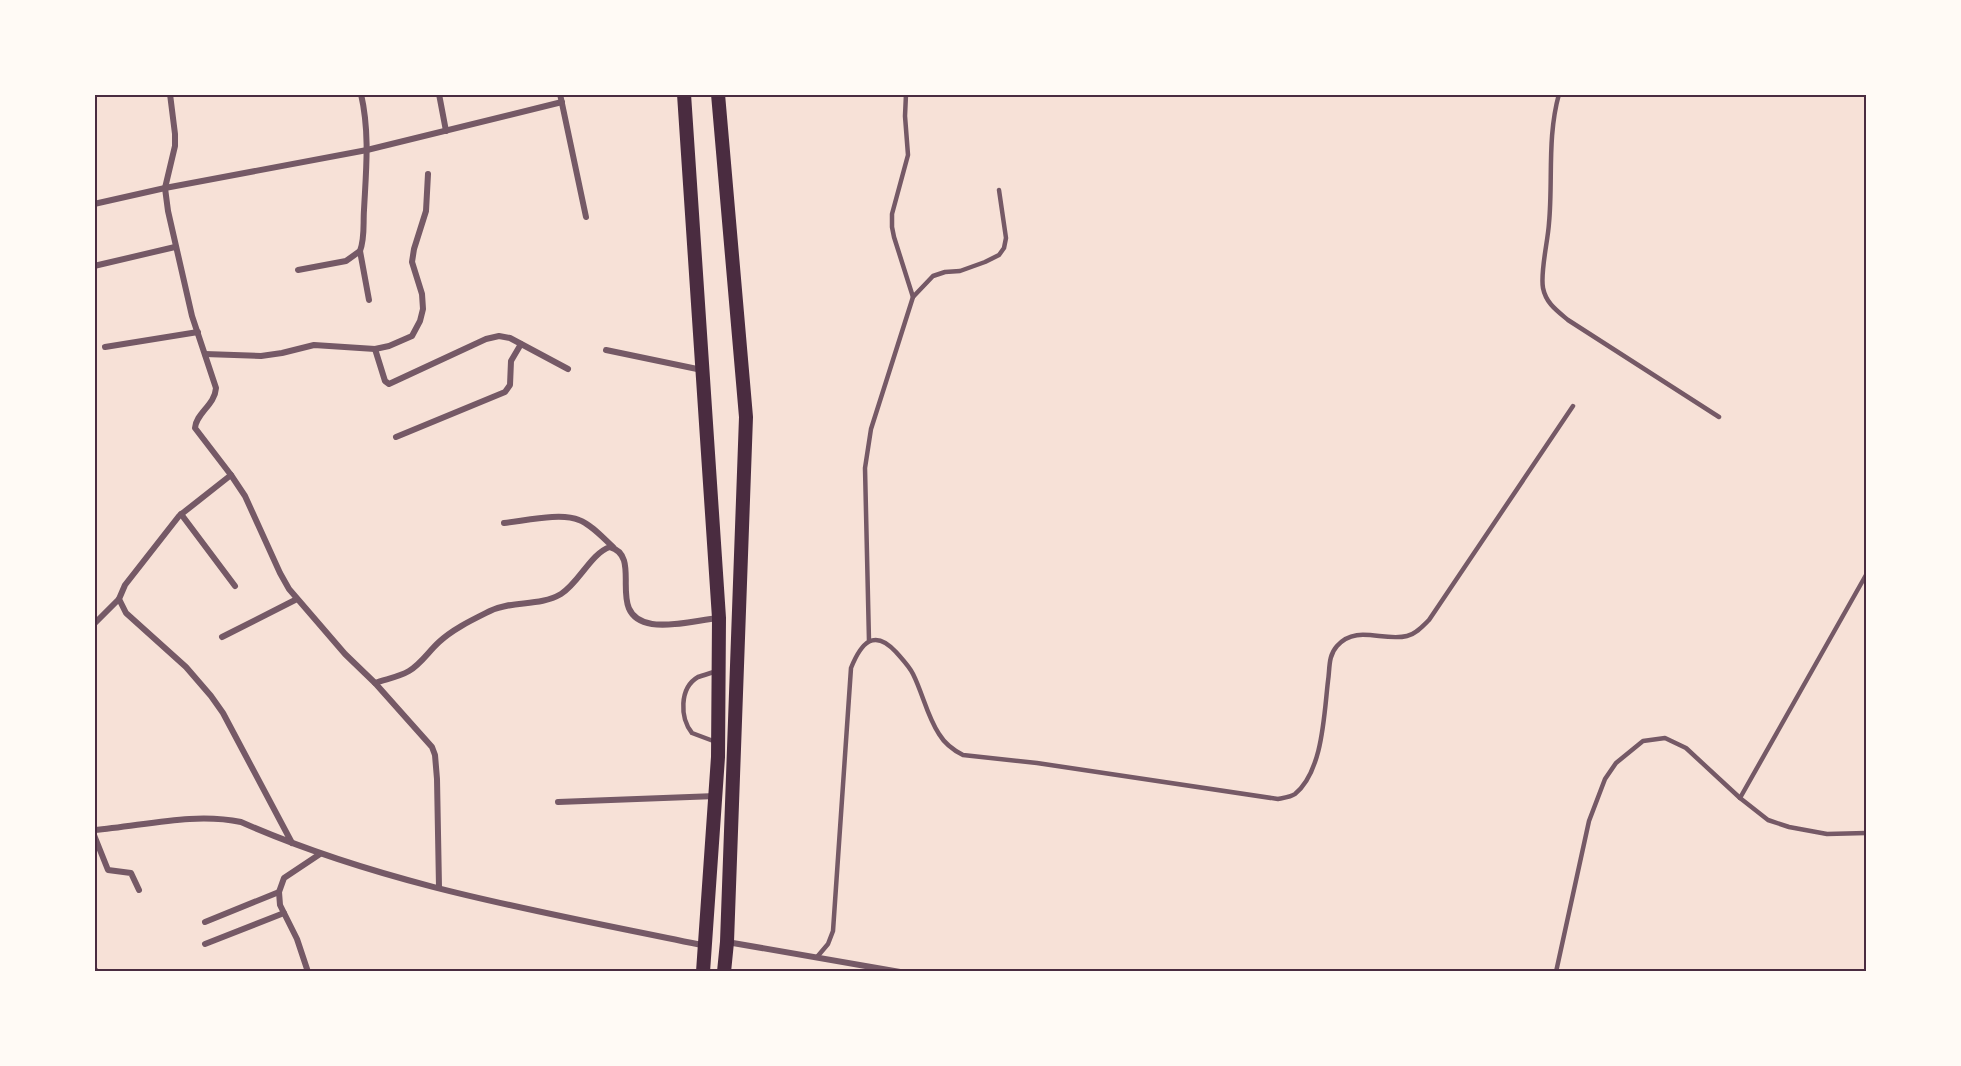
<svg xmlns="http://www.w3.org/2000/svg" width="1961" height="1066" font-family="Manrope,sans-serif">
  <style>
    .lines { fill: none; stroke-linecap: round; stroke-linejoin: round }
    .service { stroke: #755966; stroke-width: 4.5 }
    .minor { stroke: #755966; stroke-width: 6 }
    .primary { stroke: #4a2c40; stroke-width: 14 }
    .neatline { fill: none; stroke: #4a2c40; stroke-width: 2 }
  </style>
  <rect width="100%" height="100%" fill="#f7e1d7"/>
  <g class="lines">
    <g class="service">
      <path d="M906 94 905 116 908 155 892 214V227L894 237 913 297"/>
      <path d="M1559 94C1547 137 1553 180 1549 223 1548 241 1540 272 1543 288 1546 303 1556 310 1568 320L1719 417"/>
      <path d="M869 641 865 468 871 429 913 297 933 276 945 272 960 271 985 262 999 255 1004 248 1006 238 999 190"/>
      <path d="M716 742 692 733C680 718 679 688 698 677 704 675 711 673 717 671"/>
      <path d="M1740 798 1866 575"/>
      <path d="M817 957 828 944 833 931 851 668C861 643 874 628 896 652 902 659 909 666 913 674 923 694 927 716 939 734 945 744 953 750 963 755L1037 763 1278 799C1283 798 1291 797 1295 794 1323 771 1324 714 1328 681 1330 668 1328 656 1337 646 1356 624 1383 642 1407 636 1416 634 1423 626 1429 620L1573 406"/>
      <path d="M1556 972 1589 821 1605 779 1616 763 1643 741 1665 738 1686 748 1740 798 1768 820 1789 827 1827 834 1866 833"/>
    </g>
    <g class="minor">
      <path d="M170 94 175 134V146L165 188 168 211 192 316 216 388C215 405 196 413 195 428L231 475 245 496 280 573 289 589 345 654 375 683 432 747 435 755 437 779 439 887"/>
      <path d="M439 94 446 131"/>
      <path d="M560 94 586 217"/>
      <path d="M94 204 165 188 367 150 562 102"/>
      <path d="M360 251 369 300"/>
      <path d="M94 266 175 247"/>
      <path d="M298 270 346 261 360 251C365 238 363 224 364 210 366 171 370 133 361 94"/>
      <path d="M105 347 198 332"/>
      <path d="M375 349 385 381 389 384 486 339 499 336 510 338 568 369"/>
      <path d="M606 350 702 370"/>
      <path d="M205 354 261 356 282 353 314 345 375 349 389 346 412 336 420 321 423 309 422 294 412 262 414 249 426 211 428 174"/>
      <path d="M396 437 505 392 510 385 511 361 521 344"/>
      <path d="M231 475 179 516 125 585 119 599 126 613 186 667 211 696 223 713 292 843"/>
      <path d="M181 514 235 586"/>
      <path d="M504 523C524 521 561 512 579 520 592 525 603 538 613 547"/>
      <path d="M94 624 119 599"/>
      <path d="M222 637 297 599"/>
      <path d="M375 683C386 679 399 677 409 671 421 664 429 651 439 642 453 629 472 620 490 611 512 600 539 607 561 594 579 583 591 553 610 547 645 557 603 616 652 624 671 627 699 620 718 618"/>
      <path d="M558 802 716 796"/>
      <path d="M94 830C143 826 193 812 241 822 388 887 549 913 706 946"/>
      <path d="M94 835 108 870 131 873 139 890"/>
      <path d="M205 922 279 892"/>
      <path d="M727 942 900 972"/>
      <path d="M205 944 284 913"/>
      <path d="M94 969 96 971"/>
      <path d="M308 972 297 939 280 905 279 892 284 878 320 854"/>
    </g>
    <g class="primary">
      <path d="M684 94 719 618 718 757 703 972"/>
      <path d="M718 94 746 417 727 942 724 972"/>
    </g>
  </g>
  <rect width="1961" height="1066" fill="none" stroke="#fffaf5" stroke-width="192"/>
  <rect x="96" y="96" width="1769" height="874" class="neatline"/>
</svg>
